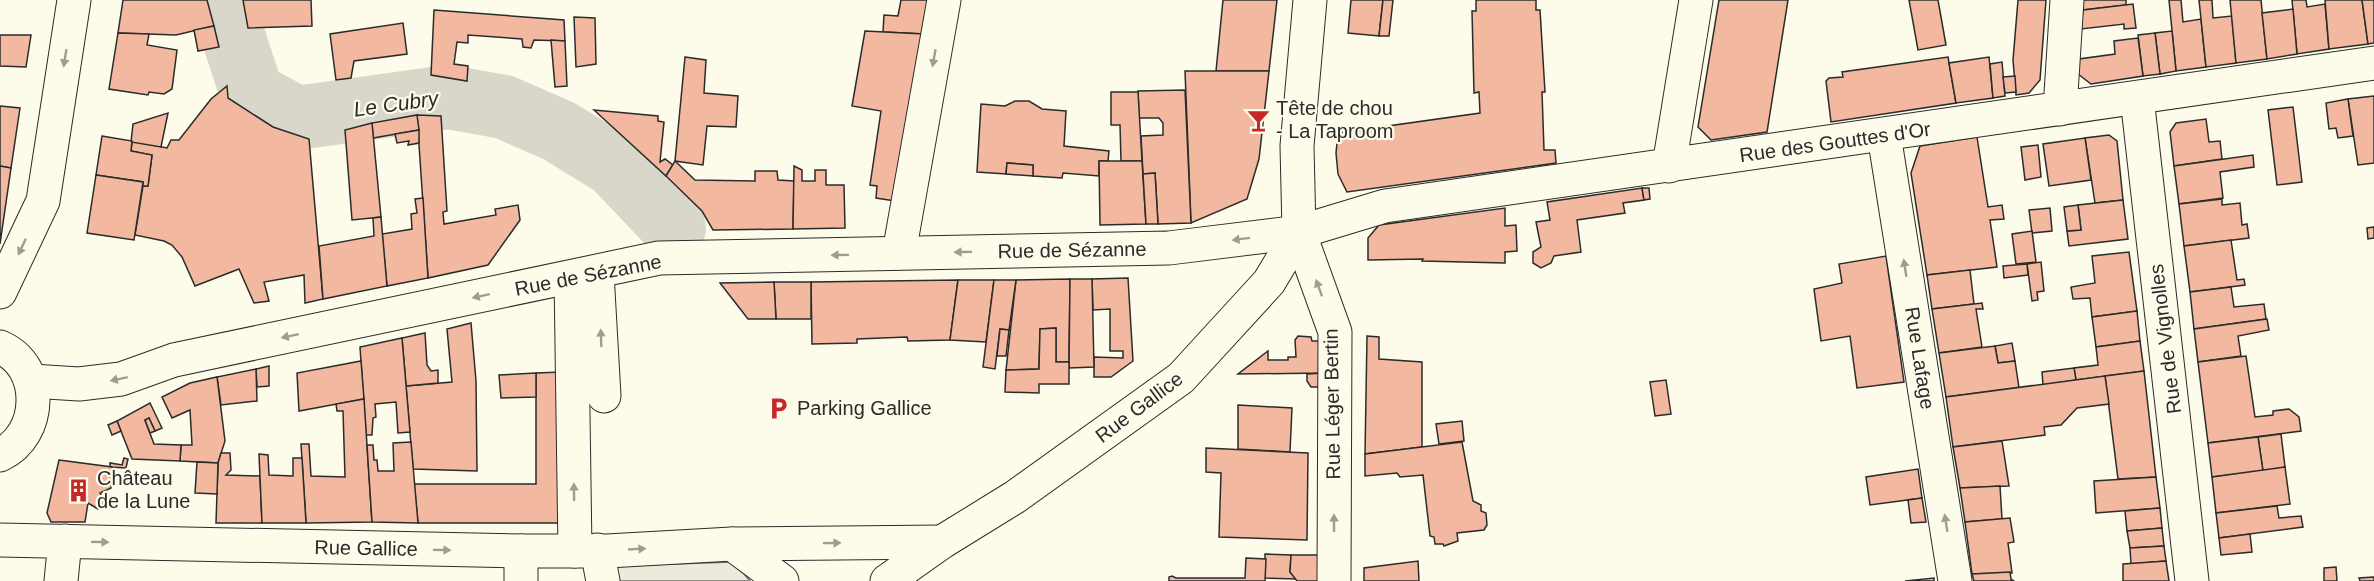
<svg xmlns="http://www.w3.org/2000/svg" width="2374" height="581" font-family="Helvetica,sans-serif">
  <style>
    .green { fill: #ecebdb; stroke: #74746e; stroke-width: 1.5 }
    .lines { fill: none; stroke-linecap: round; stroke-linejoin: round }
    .river { stroke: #d8d7c9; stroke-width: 64 }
    .building { fill: #f2b8a0; stroke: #2b2b2b; stroke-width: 1.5 }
    .minor-casing { stroke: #2b2b2b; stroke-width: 35 }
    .major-casing { stroke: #2b2b2b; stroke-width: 35 }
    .minor { stroke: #fdfbea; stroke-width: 33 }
    .major { stroke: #fdfbea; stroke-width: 33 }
    .oneway { fill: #9e9d94 }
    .labels { text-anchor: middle; stroke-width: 4.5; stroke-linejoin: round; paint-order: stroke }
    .poi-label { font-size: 20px; fill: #2b2b2b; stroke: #fdfbea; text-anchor: start }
    .street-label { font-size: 20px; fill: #2b2b2b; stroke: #fdfbea }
    .water-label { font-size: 21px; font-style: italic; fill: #2b2b2b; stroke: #fdfbea }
  </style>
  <rect width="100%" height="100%" fill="#fdfbea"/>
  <path class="green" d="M734 562 750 581H616L612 566Z"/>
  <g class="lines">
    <path class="river" d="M226 0 230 26 252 94 297 118 448 97 504 107 559 131 614 165 674 228"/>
  </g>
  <g class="building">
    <path d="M123 0H207L214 26 176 35 118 33Z"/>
    <path d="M243 0H311L312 26 248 28Z"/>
    <path d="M901 0H929L924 34 883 32 884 15 898 16Z"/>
    <path d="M1223 0H1277L1269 71H1216Z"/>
    <path d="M1351 0H1383L1379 36 1348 33Z"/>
    <path d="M1383 0H1393L1389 36H1379Z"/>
    <path d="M1476 0H1536V10H1540L1545 92H1542L1544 150H1555L1556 163 1347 192 1338 174 1336 153 1338 133 1480 113 1479 92 1474 93 1472 11H1476Z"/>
    <path d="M1719 0H1788L1767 132 1711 140 1698 127Z"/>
    <path d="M1909 0H1938L1946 45 1918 50Z"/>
    <path d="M2018 0H2046L2040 80 2029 93 2016 95 2013 60Z"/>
    <path d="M2083 0H2126V5L2083 10Z"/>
    <path d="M2169 0H2181L2183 22 2201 19 2206 67 2176 71Z"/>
    <path d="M2199 0H2212L2213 18 2232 16 2236 63 2206 67Z"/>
    <path d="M2230 0H2261L2267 59 2236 63Z"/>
    <path d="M2292 0H2306L2307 7 2325 4 2329 49 2297 54Z"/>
    <path d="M2325 0H2362L2368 44 2329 49Z"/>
    <path d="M2362 0H2374V43L2368 44Z"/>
    <path d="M2133 4 2136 28 2124 29V24L2081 29 2083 10Z"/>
    <path d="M2293 9 2297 54 2267 59 2262 13Z"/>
    <path d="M434 10 564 20 565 41 534 40 531 48 523 47 522 39 468 35V43L457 42 454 64 468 66 467 81 431 75Z"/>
    <path d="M574 17 595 18 596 64 576 67Z"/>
    <path d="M403 23 407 54 354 61 351 78 336 80 330 34Z"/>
    <path d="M214 26 219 47 198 51 194 30Z"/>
    <path d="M865 31 924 34 895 201 876 198 877 186 870 185 881 111 852 106Z"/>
    <path d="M2172 31 2176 71 2160 74 2155 33Z"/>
    <path d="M118 33 149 34 147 45 177 50 172 89 164 94 149 92 148 95 109 89Z"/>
    <path d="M2155 33 2160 74 2143 76 2138 35Z"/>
    <path d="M0 35H31L26 67 0 66Z"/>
    <path d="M2138 38 2143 76 2091 84 2078 74 2079 59 2115 54 2114 41Z"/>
    <path d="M551 40 565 41 567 86 555 87Z"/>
    <path d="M685 57 706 60 704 93 738 96 736 127 707 126 703 165 675 161Z"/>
    <path d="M1948 57 1956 103 1831 122 1826 81 1829 78 1843 77 1842 72Z"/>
    <path d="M1989 57 1993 98 1956 103 1949 63Z"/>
    <path d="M2002 62 2005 96 1993 98 1990 64Z"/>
    <path d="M1185 71H1269L1259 159 1247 199 1191 223Z"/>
    <path d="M2015 76 2016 92 2005 93 2003 77Z"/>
    <path d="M227 86 228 98 273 127 309 139 323 299 305 303 304 275 264 282 269 301 254 303 239 269 195 286 182 257 172 245 164 241 135 235 143 186H148L152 155 131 151 132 141 167 148 171 140H179L211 99Z"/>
    <path d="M1185 90 1191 223 1158 224 1155 173 1143 174 1141 136 1163 135V123L1159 118H1139L1138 91Z"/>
    <path d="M1111 92H1138L1142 161H1121L1120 125H1111Z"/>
    <path d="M2374 96V163L2358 165 2348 99Z"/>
    <path d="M2348 99 2353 136 2338 138 2336 128 2329 129 2326 103Z"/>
    <path d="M1015 101H1029L1042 109 1066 111 1064 146 1109 151 1108 161H1099V176L1063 173 1062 178 1033 176V165L1007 163 1006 174 977 172 981 104 1005 106Z"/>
    <path d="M0 106 20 108 11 168 0 166Z"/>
    <path d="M2293 107 2302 182 2277 185 2268 110Z"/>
    <path d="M594 110 658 116V121L664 122 660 162 665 159 673 165 666 176Z"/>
    <path d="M168 113 161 147 131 142 133 124Z"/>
    <path d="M417 115 441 116 447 211 443 212 444 224 496 215 495 209 518 205 520 220 488 265 428 278Z"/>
    <path d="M417 115 419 130 373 138 372 123Z"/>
    <path d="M2206 119 2209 142 2220 141 2222 159 2174 166 2170 132 2176 123Z"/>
    <path d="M372 123 381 217 352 220 345 130Z"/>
    <path d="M419 130V143L408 145 409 141 397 143 395 134Z"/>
    <path d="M2109 135 2117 141 2123 200 2095 203 2085 138Z"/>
    <path d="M102 136 132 141 131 151 152 155 148 186H143V182L96 175Z"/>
    <path d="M1977 137 1988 207 2002 205 2004 219 1990 220 1997 267 1927 275 1911 173 1920 146Z"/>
    <path d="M2085 138 2091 180 2049 186 2043 144Z"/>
    <path d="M2038 145 2041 177 2025 180 2021 147Z"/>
    <path d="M2253 155 2254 167 2220 172 2223 198 2179 204 2174 166Z"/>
    <path d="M675 161 695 180 755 181V171H777L778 180 794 181 793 229 713 230 702 211 666 176Z"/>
    <path d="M1099 161H1142L1146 224 1100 225Z"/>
    <path d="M1007 163 1033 165V176L1006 174Z"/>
    <path d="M0 166 11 168 0 244Z"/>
    <path d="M794 166 802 170V181H815V170H826V185H844L845 228 793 229Z"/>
    <path d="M1155 173 1158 224H1146L1143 174Z"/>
    <path d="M96 175 143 182 134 240 87 233Z"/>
    <path d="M1642 188 1644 200 1623 203 1625 213 1577 220 1581 252 1554 256 1551 263 1541 268 1533 263V252L1541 247 1536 222 1550 220 1547 202Z"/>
    <path d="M1642 188H1649L1650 199 1644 200Z"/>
    <path d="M423 198 428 278 387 286 382 234 412 229 411 214 417 213 415 199Z"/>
    <path d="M2222 199V205L2240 203 2242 225 2247 224 2249 238 2184 246 2179 204Z"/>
    <path d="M2123 200 2128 239 2069 246 2067 231 2081 230 2078 205Z"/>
    <path d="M2078 205 2081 230 2067 231 2064 207Z"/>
    <path d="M1505 208V226L1516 225 1517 251 1505 252V263L1422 261 1423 259 1368 260V238L1379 225Z"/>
    <path d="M2050 208 2052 231 2032 233 2029 210Z"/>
    <path d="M381 217 387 286 323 299 319 246 374 236 373 218Z"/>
    <path d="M2374 227V238L2368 239 2367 228Z"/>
    <path d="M2032 231 2036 262 2016 264 2012 234Z"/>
    <path d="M2231 240 2237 280 2244 279 2245 285 2190 292 2184 246Z"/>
    <path d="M2129 252 2137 311 2092 317 2090 298 2073 299 2071 287 2095 283 2092 256Z"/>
    <path d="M1886 256 1904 382 1857 388 1850 336 1821 341 1814 289 1842 283 1839 264Z"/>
    <path d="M2041 262 2044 291 2037 292 2038 300 2032 301 2027 264Z"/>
    <path d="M2027 264 2028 275 2004 278 2003 266Z"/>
    <path d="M1970 270 1974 304 1932 309 1927 275Z"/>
    <path d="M1128 278 1133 361 1111 377H1094V357L1123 358V351H1110V309L1093 310 1092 279Z"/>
    <path d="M1070 279 1069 362H1056V328L1040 329 1039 369 1006 370 1016 280Z"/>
    <path d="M1070 279H1092L1094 367 1069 368Z"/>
    <path d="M958 280 950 340 908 341 907 337 857 339V343L812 344 811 282Z"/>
    <path d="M958 280H994L986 342 950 340Z"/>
    <path d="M994 280H1016L1009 330 1000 329 995 369 983 367Z"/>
    <path d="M774 282H811V319H776Z"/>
    <path d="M774 282 776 319H748L720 283Z"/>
    <path d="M2231 287 2234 307 2264 304 2266 319 2194 329 2190 292Z"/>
    <path d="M1982 303 1983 309H1976L1982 347 1939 353 1932 309Z"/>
    <path d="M2137 311 2140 341 2096 347 2092 317Z"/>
    <path d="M2267 319 2269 330 2238 336 2241 356 2198 362 2194 329Z"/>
    <path d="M471 323 476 381 477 471 413 469 406 386 452 382 447 329Z"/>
    <path d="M1056 328V362H1069V384H1039V393L1005 392 1006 370 1039 369 1040 329Z"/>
    <path d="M1000 329 1009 330 1006 356H997Z"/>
    <path d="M425 333 427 365 431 371 438 370V383L406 386 402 338Z"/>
    <path d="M1298 336 1311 337 1312 341H1324V373L1238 374 1268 351V360H1288V357H1296L1295 340Z"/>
    <path d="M1367 336 1379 337V359L1422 362V447L1365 454Z"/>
    <path d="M402 338 410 432 398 433 396 402 375 404 376 417 373 418 372 435H366L360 347Z"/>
    <path d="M2140 341 2144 371 2076 380 2074 368 2098 365 2096 347Z"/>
    <path d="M2012 343 2015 361 1998 363 1995 346Z"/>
    <path d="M1995 346 1998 363 2015 361 2019 388 1946 397 1939 353Z"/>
    <path d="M2246 356 2255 417 2273 415V411L2289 409 2299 417 2301 431 2208 443 2198 362Z"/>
    <path d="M361 361 364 399 299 411 297 373Z"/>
    <path d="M269 366V386L257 387 256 369Z"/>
    <path d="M2074 368 2076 380 2043 385 2042 372Z"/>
    <path d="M256 369 257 401 221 405 217 377Z"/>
    <path d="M2144 371 2156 477 2118 479 2105 376Z"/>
    <path d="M562 372 568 523H418L414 484H536V373Z"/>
    <path d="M536 373V397L501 398 499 375Z"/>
    <path d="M1324 373V387H1311L1307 381V374Z"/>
    <path d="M2105 376 2109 404 2077 408 2061 425 2044 427 2045 435 1953 447 1946 397Z"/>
    <path d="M217 377 225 441 218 463 180 461 181 445H192L190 410 172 418 162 397 190 383Z"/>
    <path d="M1666 380 1671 414 1655 416 1650 382Z"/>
    <path d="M364 399 372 522 306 523 301 444H309L311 476 345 477 343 411H337L336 404Z"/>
    <path d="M150 403 162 428 155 431 149 418 145 420 154 444 181 445 180 461 132 459 117 421Z"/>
    <path d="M1238 405 1292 408 1290 452 1238 449Z"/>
    <path d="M149 418 155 431 150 433 145 420Z"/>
    <path d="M117 421 121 431 112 435 108 425Z"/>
    <path d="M1462 421 1464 441 1439 444 1436 424Z"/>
    <path d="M2281 434 2285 467 2263 471 2258 437Z"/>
    <path d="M2258 437 2263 471 2212 477 2208 443Z"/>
    <path d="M2002 441 2009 486 1960 488 1953 447Z"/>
    <path d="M411 442 418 523 372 522 367 445H373L374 460H377L378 471H394L393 443Z"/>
    <path d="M1462 442 1473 501 1481 505V511L1486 513 1487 525 1484 530 1457 533 1458 541 1444 546 1443 544H1435L1434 537 1430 536 1423 475 1400 477 1397 473 1365 476V454Z"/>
    <path d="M1206 448 1308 453 1307 540 1219 537 1221 473 1206 472Z"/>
    <path d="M221 453H230L231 470 226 475 260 476 262 523H216L218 463Z"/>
    <path d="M259 454 268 455 269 475 293 476V458H302L306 523H262Z"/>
    <path d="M124 458 128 459 126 468 110 467V463L122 465Z"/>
    <path d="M59 460 112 467 111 488 100 493 104 499 103 505 98 509 88 503 85 522H51L47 513Z"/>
    <path d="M197 462 218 463 217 494 195 493Z"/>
    <path d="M2285 467 2290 504 2216 513 2212 477Z"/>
    <path d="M1918 469 1922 498 1870 505 1866 477Z"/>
    <path d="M2156 477 2160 508 2096 513 2094 481Z"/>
    <path d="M2000 486 2002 519 1965 522 1960 488Z"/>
    <path d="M1922 498 1926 522 1911 523 1908 500Z"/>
    <path d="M2277 506 2279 518 2301 516 2303 527 2219 538 2216 513Z"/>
    <path d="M2160 508 2162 528 2127 531 2125 511Z"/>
    <path d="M2010 518 2014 542 2008 543 2012 573 1972 574 1965 522Z"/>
    <path d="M2162 528 2164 546 2130 548 2127 531Z"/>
    <path d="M2250 534 2252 552 2221 555 2219 538Z"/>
    <path d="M2164 546 2166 561 2131 564 2130 548Z"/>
    <path d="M1265 554 1291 555 1290 572 1297 579 1265 578Z"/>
    <path d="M1291 555H1323L1322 581H1297L1290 572Z"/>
    <path d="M1246 558 1266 559 1265 581H1169V577L1172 576 1176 578H1245Z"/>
    <path d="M1418 561 1419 581H1364V568Z"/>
    <path d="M2166 561 2169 581H2123V564Z"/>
    <path d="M2336 567 2337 581H2324V568Z"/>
    <path d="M2010 572 2011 579 2014 581H1974L1972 574Z"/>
    <path d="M2374 577V581H2360L2359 578Z"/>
    <path d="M1934 578V581H1905Z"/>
  </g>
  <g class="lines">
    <defs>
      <g id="minor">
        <path d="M2137 98 2192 581"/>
        <path d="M2060 109 2067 0"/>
        <path d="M1884 135 1955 581"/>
        <path d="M1669 166 1696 0"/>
        <path d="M899 253 944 0"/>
        <path d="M597 273 604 396"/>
        <path d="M571 277 575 551"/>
        <path d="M597 550 603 581"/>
        <path d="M521 551V581"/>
        <path d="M61 581 65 541"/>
        <path d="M1334 581 1335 332 1299 232 1385 206 2374 63"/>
      </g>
      <g id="major">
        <path d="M1299 232 1297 146 1310 0"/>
        <path d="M0 292 43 201 74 0"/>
        <path d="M0 347C45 366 43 435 0 455"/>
        <path d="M31 381 79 384 121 379 174 360 659 258 1169 248 1299 232"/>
        <path d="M0 540 521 551H607L732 544 942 542"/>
        <path d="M732 544 782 581"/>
        <path d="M887 581 942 542 1015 497 1181 378 1269 282 1299 232"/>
      </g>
    </defs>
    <use href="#minor" class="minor-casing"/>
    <use href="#major" class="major-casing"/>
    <use href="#minor" class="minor"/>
    <use href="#major" class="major"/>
  </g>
  <defs><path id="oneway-solid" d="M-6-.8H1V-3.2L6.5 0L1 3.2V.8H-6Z" transform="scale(1.5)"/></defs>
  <g class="oneway">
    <use href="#oneway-solid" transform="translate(65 58) rotate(99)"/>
    <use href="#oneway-solid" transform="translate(934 58) rotate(100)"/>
    <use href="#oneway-solid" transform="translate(1241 239) rotate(173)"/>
    <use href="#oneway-solid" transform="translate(22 247) rotate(115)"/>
    <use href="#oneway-solid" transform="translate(963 252) rotate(179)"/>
    <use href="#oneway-solid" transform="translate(840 255) rotate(179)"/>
    <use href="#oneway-solid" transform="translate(1905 268) rotate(-99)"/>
    <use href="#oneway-solid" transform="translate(1319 288) rotate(-110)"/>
    <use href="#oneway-solid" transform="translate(481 296) rotate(168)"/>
    <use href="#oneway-solid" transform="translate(290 336) rotate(168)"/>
    <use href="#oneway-solid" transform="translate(601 338) rotate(-92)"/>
    <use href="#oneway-solid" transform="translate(119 379) rotate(168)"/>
    <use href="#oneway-solid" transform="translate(574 492) rotate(-91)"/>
    <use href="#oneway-solid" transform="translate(1334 523) rotate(-90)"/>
    <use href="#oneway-solid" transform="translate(1946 523) rotate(-99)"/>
    <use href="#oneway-solid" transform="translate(100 542) rotate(1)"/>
    <use href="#oneway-solid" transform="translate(832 543) rotate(-1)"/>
    <use href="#oneway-solid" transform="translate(637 549) rotate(-3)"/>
    <use href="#oneway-solid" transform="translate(442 550) rotate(1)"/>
  </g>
  <defs>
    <symbol id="bar-bare" viewBox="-9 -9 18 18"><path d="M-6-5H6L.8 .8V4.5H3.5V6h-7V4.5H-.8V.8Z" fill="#c62828" stroke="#fdfbea" stroke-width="2.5" paint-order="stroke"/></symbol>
    <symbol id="parking-bare" viewBox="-9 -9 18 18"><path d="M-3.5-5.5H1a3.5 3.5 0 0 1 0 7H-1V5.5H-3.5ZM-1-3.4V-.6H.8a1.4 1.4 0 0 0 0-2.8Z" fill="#c62828" stroke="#fdfbea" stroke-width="2.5" paint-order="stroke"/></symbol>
    <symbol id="building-bare" viewBox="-9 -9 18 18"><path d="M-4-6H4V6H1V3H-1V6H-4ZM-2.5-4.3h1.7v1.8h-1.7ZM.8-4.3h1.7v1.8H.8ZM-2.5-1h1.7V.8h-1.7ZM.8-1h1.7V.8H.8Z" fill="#c62828" stroke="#fdfbea" stroke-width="2.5" paint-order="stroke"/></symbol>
  </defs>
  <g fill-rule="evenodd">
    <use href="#bar-bare" x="1242" y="104" width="33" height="33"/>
    <use href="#parking-bare" x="762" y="392" width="33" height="33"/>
    <use href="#building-bare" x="62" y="474" width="33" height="33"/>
  </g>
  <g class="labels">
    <g class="poi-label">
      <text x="1276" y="115">Tête de chou<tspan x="1276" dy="23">- La Taproom</tspan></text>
      <text x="797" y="415">Parking Gallice</text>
      <text x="97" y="485">Château<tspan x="97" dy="23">de la Lune</tspan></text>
    </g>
    <g class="street-label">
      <text transform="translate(1835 142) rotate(-8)" y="7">Rue des Gouttes d'Or</text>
      <text transform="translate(1072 250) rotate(-1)" y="7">Rue de Sézanne</text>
      <text transform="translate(588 275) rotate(-11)" y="7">Rue de Sézanne</text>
      <text transform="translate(2165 339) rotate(-97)" y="7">Rue de Vignolles</text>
      <text transform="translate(1920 358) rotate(81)" y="7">Rue Lafage</text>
      <text transform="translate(1332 404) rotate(-91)" y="7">Rue Léger Bertin</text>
      <text transform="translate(1139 407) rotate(-37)" y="7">Rue Gallice</text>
      <text transform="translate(366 548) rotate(1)" y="7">Rue Gallice</text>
    </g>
    <g class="water-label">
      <text transform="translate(396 104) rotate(-8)" y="7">Le Cubry</text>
    </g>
  </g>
</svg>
